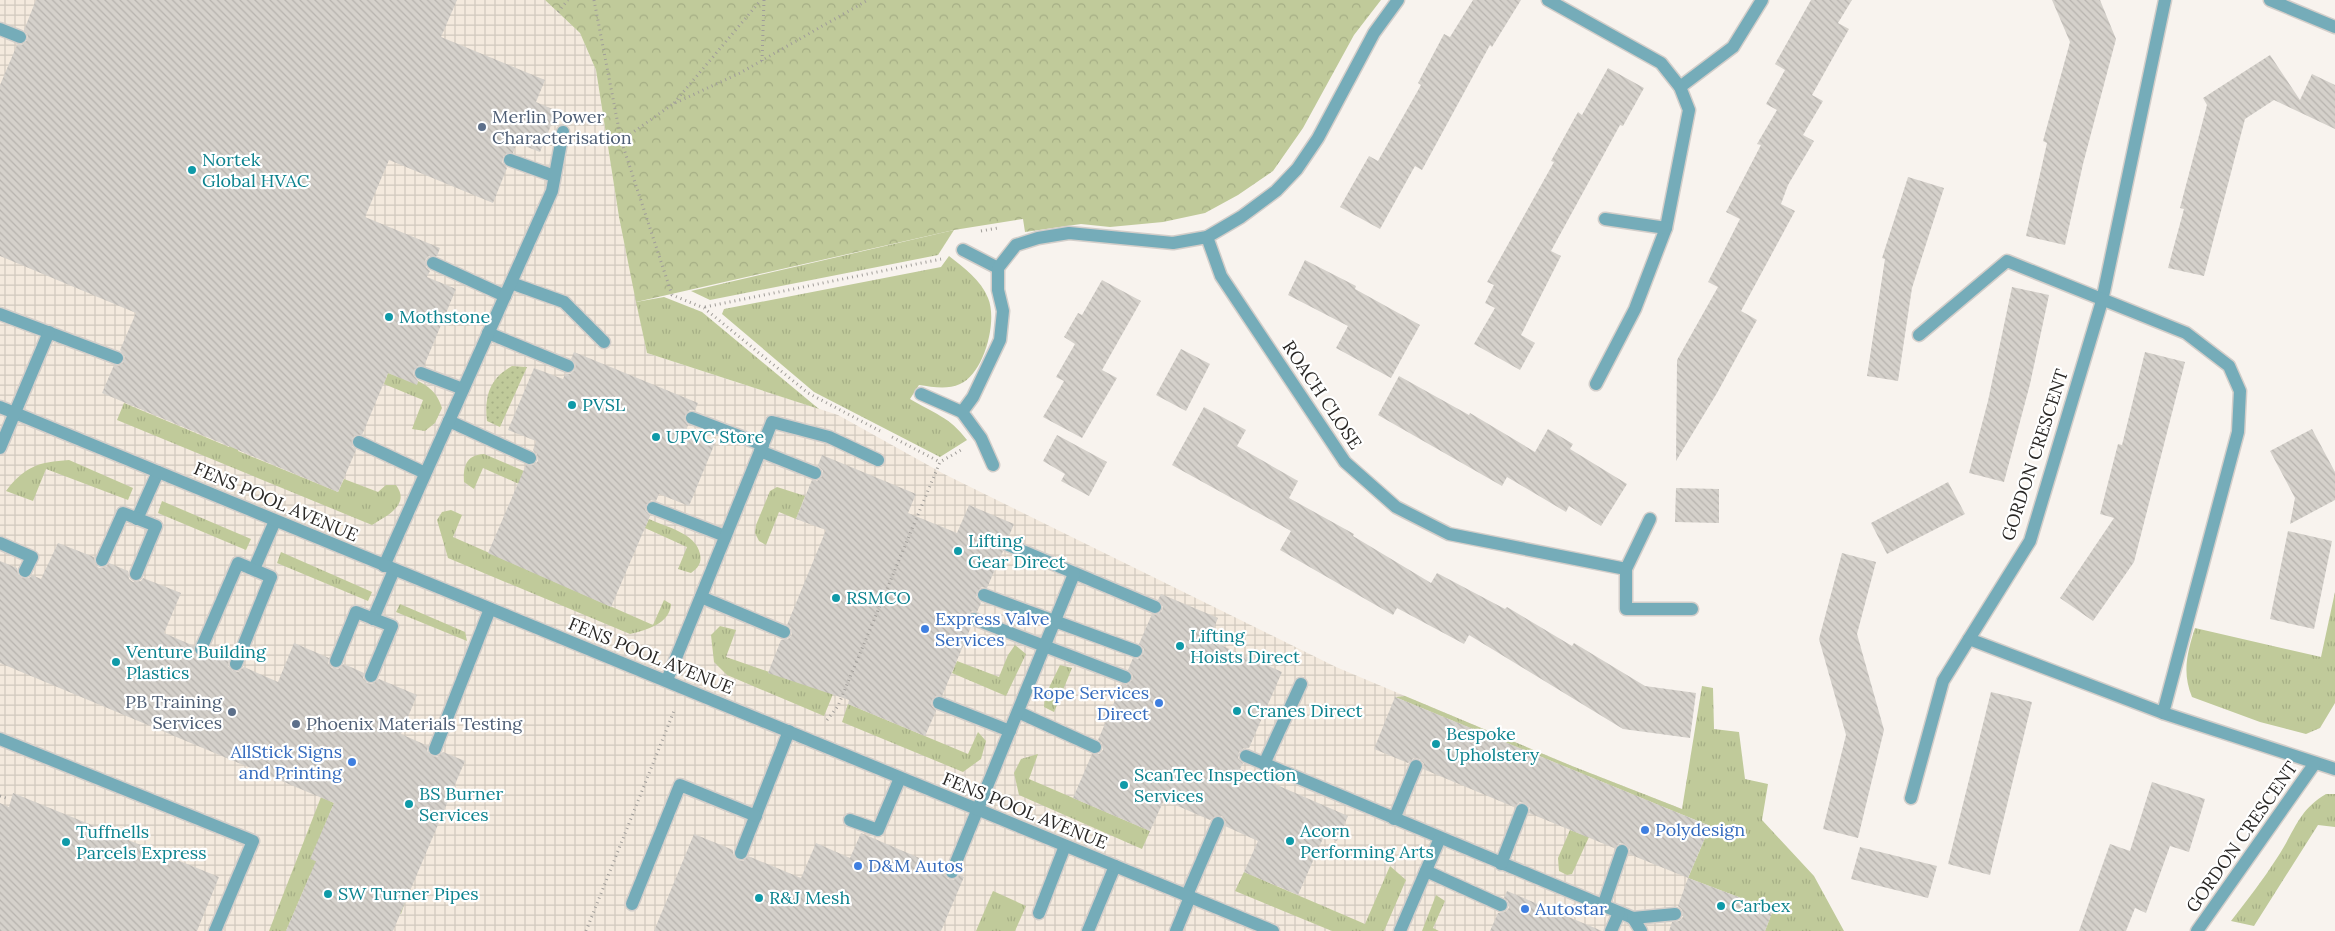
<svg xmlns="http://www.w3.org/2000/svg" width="2335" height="931" font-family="Lora,serif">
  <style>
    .industrial { fill: url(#industrial-grid) }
    .grass { fill: url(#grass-tufts) }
    .park { fill: url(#park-crowns) }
    .garden { fill: url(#garden-dots) }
    .building { fill: url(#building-back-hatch) }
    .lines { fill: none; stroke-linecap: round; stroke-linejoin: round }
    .service-casing { stroke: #d3ceca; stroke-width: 15 }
    .minor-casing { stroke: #d3ceca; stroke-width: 15 }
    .path { stroke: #a09d99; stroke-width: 3; stroke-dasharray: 1 4; stroke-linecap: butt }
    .service { stroke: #75acb9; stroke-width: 12 }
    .minor { stroke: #75acb9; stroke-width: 12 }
    .service-dot { fill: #5c6f8a; stroke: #fff; stroke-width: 2 }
    .culture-dot { fill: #0f9aa8; stroke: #fff; stroke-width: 2 }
    .shop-dot { fill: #3f7fe0; stroke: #fff; stroke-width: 2 }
    .labels { text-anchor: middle; stroke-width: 4.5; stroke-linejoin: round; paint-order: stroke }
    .service-label { font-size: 18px; fill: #4e5e75; stroke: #fff; text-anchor: start }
    .culture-label { font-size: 18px; fill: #0d838f; stroke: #fff; text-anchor: start }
    .street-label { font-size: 18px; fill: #292725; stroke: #fff }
    .shop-label { font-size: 18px; fill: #366cbe; stroke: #fff; text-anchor: start }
  </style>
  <defs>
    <pattern id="industrial-grid" width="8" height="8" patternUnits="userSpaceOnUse" patternTransform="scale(1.25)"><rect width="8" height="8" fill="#f4eade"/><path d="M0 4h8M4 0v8" fill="none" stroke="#d1c9be"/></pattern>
    <pattern id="grass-tufts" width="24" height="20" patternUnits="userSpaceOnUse" patternTransform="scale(1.25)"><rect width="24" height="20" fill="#c0ca9a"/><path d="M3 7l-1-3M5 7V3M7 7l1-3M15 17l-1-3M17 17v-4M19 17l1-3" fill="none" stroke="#a5ae85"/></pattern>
    <pattern id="park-crowns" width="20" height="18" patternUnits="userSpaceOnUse" patternTransform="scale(1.25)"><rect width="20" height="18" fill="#c0ca9a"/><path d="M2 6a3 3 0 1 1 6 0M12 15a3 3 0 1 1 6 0" fill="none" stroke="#a5ae85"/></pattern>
    <pattern id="garden-dots" width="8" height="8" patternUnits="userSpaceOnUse" patternTransform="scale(1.25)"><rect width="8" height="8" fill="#c0ca9a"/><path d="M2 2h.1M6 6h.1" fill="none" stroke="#a5ae85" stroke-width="1.8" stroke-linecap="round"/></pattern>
    <pattern id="building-back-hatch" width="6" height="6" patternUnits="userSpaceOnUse" patternTransform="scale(1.25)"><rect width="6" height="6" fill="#d5d1cb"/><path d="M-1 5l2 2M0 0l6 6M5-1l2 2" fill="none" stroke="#b7b3ae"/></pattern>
  </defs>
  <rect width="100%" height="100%" fill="#f8f3ee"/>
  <path class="industrial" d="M0 0H545L580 33 596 70 619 217 647 353 838 415 944 474 1336 667 1572 766 1682 809 1688 878 1773 910 1765 931H0Z"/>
  <g class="grass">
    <path d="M954 230 938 255 710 300 691 291Z"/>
    <path d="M949 256C964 268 981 280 988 298 998 321 984 374 960 384 947 390 933 387 919 385L910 399C933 413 950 417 967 440L940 457 814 392 722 314 724 309 941 267Z"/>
    <path d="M664 297 702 312 819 409 647 353 636 302Z"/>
    <path d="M388 373 417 384 418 381C431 388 437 393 442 408L435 423 425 431 412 429 423 400 384 384Z"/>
    <path d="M124 403 229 447 231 443 240 446 238 451 338 492 344 479 378 492 386 485H396C411 505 386 516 372 525L117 420Z"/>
    <path d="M484 454 524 471 519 484 483 468 474 489 464 482C463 465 467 455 484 454Z"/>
    <path d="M69 460 133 488 128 500 46 469 33 501 6 491C25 466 39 462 69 460Z"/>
    <path d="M777 487 805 496 796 519 779 512 766 545 759 541 755 533 756 525 770 491Z"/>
    <path d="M162 501 251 539 246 550 158 513Z"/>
    <path d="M451 510 462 515 453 537 653 625 664 600 671 604C670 624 646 630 630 634L448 558 437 520 442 512Z"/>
    <path d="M649 519C666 527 696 533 700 554 702 563 698 568 691 573L678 569 687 547 645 528Z"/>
    <path d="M281 552 372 592 368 601 277 563Z"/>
    <path d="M2335 592V703L2320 728 2306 734 2260 722 2192 697C2182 673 2187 653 2195 628L2321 657Z"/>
    <path d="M400 604 465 632 467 641 396 612Z"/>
    <path d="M720 626 736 630 726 657 833 694 824 716 727 675 714 662 711 635Z"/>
    <path d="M1015 645 1026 654 1006 696 952 673 957 661 999 677 1008 655Z"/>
    <path d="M1060 665 1072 668 1054 712 1044 707 1045 696Z"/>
    <path d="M1702 686 1713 688 1714 729 1739 732 1745 779 1768 784 1762 820 1814 876 1844 931H1765L1773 910 1688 878 1710 826 1395 697 1405 696 1572 766 1682 809Z"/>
    <path d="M848 704 968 754 978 732 986 741 981 759 963 772 842 722Z"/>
    <path d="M1038 754 1029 779 1150 831 1142 849 1019 795 1014 773 1021 759Z"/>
    <path d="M2326 794H2335V827L2318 825 2254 926 2231 921C2247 900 2263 880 2277 858 2294 833 2298 810 2326 794Z"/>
    <path d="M321 797 334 803 311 859 406 899 401 914 310 875 286 931H269Z"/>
    <path d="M1570 830 1589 837 1572 874 1567 875 1559 871 1558 858Z"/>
    <path d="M1390 866 1406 880 1384 931H1332L1235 891 1244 872 1365 924Z"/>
    <path d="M993 891 1026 906 1015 931H976Z"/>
    <path d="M1436 895 1445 901 1433 928 1439 931H1422Z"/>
  </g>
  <path class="park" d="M545 0H1381L1354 35 1303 128 1273 171 1238 195 1205 213 1163 222 1110 227 1081 224 1025 232 1023 219 954 230 636 302 619 217 596 70 580 33Z"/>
  <path class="garden" d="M512 366 527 367 500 427 487 421C484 396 490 378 512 366Z"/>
  <g class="building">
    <path d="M36 0H457L441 37 545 80 536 102 557 111 540 152 517 143 513 153 504 154 502 162 507 168 493 203 389 160 365 217 440 248 437 256H429L425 260 426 267 430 271 427 277 456 289 424 366 419 365 414 370 413 375 418 381 417 385 388 373 362 435H355L352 439V446L356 450 338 492 102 393 114 365 119 366 124 361 125 356 120 350 136 313 0 256V85L17 45H22L27 40 28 35 24 30Z"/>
    <path d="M1473 0H1521L1492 47 1490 45 1422 170 1415 166 1380 229 1340 207 1369 156 1378 161 1421 85 1418 83 1444 34 1450 37Z"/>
    <path d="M1811 0H1852L1838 23 1849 29 1812 95 1823 101 1803 135 1814 141 1788 185 1781 204 1795 211 1741 311 1757 320 1717 393 1676 461 1677 360 1718 287 1708 282 1740 219 1726 212 1761 145 1757 144 1777 110 1766 104 1785 70 1775 64Z"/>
    <path d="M2052 0H2100L2116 39 2083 164 2065 245 2026 236 2047 143 2043 141 2070 42Z"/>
    <path d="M2270 55 2300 100 2312 74 2335 85V129L2274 100 2245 119 2204 276 2168 268 2184 209 2180 208 2207 105 2203 98Z"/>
    <path d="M1608 68 1644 88 1623 126 1620 125 1551 251 1561 256 1521 335 1535 343 1520 370 1474 344 1495 308 1485 303 1494 285 1487 282 1554 162 1551 161 1578 112 1582 115Z"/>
    <path d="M1908 177 1944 188 1912 288 1898 381 1867 376 1885 259 1882 258Z"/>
    <path d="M1305 260 1356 286 1355 289 1420 325 1391 378 1336 348 1348 326 1288 295Z"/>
    <path d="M1102 280 1141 301 1102 370 1117 378 1082 438 1043 417 1064 381 1056 377 1075 344 1064 337 1078 313 1082 315Z"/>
    <path d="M2012 287 2049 295 2030 384 2004 482 1969 473 1988 401Z"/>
    <path d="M1181 349 1210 364 1186 411 1156 395Z"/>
    <path d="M574 352 698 403 695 410H690L685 415 684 420 688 425 686 431 715 443 689 506 659 494 656 501 651 500 646 505 645 510 650 516 611 607 488 553 526 465H534L538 461 537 454 533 450 536 441 508 430 534 368 563 379 565 374H570L575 370 576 364 571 359Z"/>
    <path d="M2145 352 2185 362 2134 562 2093 621 2060 598 2114 518 2100 514 2118 444 2122 445Z"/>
    <path d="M1399 376 1469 415 1470 413 1535 452 1548 429 1573 444 1570 449 1627 484 1601 526 1569 506 1566 512 1507 477 1502 486 1378 415Z"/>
    <path d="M1204 407 1246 430 1237 446 1298 481 1289 498 1354 534 1353 536 1431 583 1437 573 1505 609 1507 607 1572 646 1574 643 1645 686 1696 693 1690 738 1623 729 1469 635 1464 644 1397 608 1393 615 1280 550 1291 531 1172 465Z"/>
    <path d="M2312 429 2335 472V500L2290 524 2295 498 2270 451Z"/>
    <path d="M1057 435 1107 462 1089 496 1061 481 1065 474 1043 461Z"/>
    <path d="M822 455 916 494 908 513 957 533 969 505 1014 524 1009 536H1005L999 540 998 545 1003 551 987 588 982 587 977 592 976 597 981 603 977 612 972 611 967 616 966 621 971 627 942 696 937 695 932 700 931 705 936 711 925 736 848 704 849 700 768 673 781 640 788 639 792 635 791 628 787 625 826 530 796 519 812 480 817 481 822 476 823 471 818 465Z"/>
    <path d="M1948 482 1965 514 1887 554 1871 523Z"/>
    <path d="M1676 488 1719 489V523L1675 522Z"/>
    <path d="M2288 531 2332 541 2314 629 2270 619Z"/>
    <path d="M58 543 94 557 95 564 99 568 106 567 109 563 128 571 129 579 133 582 141 581 143 578 181 593 164 633 194 646V653L198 657 205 656 208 652 229 660 228 666 233 671 238 672 244 667 278 682 294 643 329 658 328 663 332 668 338 669 344 664 364 673 363 678 367 683 372 684 379 679 417 695 401 734 428 746 427 751 432 756 437 757 443 752 465 761 393 931H286L316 861 310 859 334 803 0 663V561L17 568 18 575 22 578H29L32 575 41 579Z"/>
    <path d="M1842 553 1876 562 1857 634 1884 730 1858 838 1823 829 1846 735 1819 639Z"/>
    <path d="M1161 594 1218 618 1209 640 1282 672 1249 748H1244L1239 752 1238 758 1243 763 1240 769 1348 816 1337 841 1324 836 1298 895 1244 872 1258 841 1225 826 1226 822 1222 816 1217 815 1210 820 1164 800 1150 831 1073 798 1092 754H1099L1103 750 1102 743 1098 740 1122 684 1127 685 1132 680 1133 675 1128 670 1133 658 1138 659 1143 654 1144 649 1139 644 1152 614 1156 615 1162 611 1163 606 1158 600Z"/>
    <path d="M1991 692 2032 702 1990 875 1948 864Z"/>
    <path d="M1395 697 1710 826 1688 878 1629 854 1630 849 1625 844 1620 843 1614 848 1529 813 1530 808 1525 803 1520 802 1514 807 1423 769 1424 764 1420 759 1414 758 1408 763 1374 749Z"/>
    <path d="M2152 782 2205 799 2189 852 2170 846 2146 913 2135 908 2126 931H2079L2110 844 2130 851Z"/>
    <path d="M13 793 219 877 197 931H0V803L9 807Z"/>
    <path d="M861 833 945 869 944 874 948 879 954 880 960 875 964 877 941 931H654L694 834 733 850V855L738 860 743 861 748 856 801 878 816 843 850 858Z"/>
    <path d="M1860 847 1937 866 1928 898 1851 879Z"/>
    <path d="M1688 878 1773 910 1765 931H1669L1672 922 1679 921 1683 917 1682 910 1678 906Z"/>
    <path d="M1507 891 1602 931H1490L1498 913 1505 912 1509 908 1508 901 1504 898Z"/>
  </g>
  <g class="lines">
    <defs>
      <g id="service">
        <path d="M0 29 20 37"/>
        <path d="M510 160 554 176"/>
        <path d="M433 263 505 296"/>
        <path d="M511 283 564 302 604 342"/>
        <path d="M0 314 117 358"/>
        <path d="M488 333 568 366"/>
        <path d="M421 373 463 389"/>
        <path d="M0 407 15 413"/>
        <path d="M692 418 763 445"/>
        <path d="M449 421 530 458"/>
        <path d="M359 442 425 473"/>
        <path d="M760 451 815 473"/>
        <path d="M653 508 725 536"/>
        <path d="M137 519 158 472"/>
        <path d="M0 543 32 557 25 571"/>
        <path d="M1006 544 1155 607"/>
        <path d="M102 560 123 513 156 526 136 574"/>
        <path d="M384 566 552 191 563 132"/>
        <path d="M254 569 275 521"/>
        <path d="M984 595 1136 651"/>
        <path d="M701 597 784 632"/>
        <path d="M373 619 394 570"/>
        <path d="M974 619 1125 677"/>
        <path d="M201 649 238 563 271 577 236 664"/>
        <path d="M336 661 356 612 392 626 371 676"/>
        <path d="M667 680 772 422 829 437 878 460"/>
        <path d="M939 703 1010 731"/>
        <path d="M1018 712 1095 747"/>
        <path d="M0 739 253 841 215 931"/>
        <path d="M435 749 490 609"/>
        <path d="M1246 756 1633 918 1675 914"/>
        <path d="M1264 764 1301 684"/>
        <path d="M1394 819 1416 766"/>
        <path d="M850 820 878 830 900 778"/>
        <path d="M741 853 789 731"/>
        <path d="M1501 864 1522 810"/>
        <path d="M1426 871 1501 905"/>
        <path d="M952 872 1074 574"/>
        <path d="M1187 895 1218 823"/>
        <path d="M632 904 680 785 756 816"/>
        <path d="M1603 906 1622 851"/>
        <path d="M1039 913 1065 846"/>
        <path d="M1633 918 1641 931"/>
        <path d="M1088 931 1115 866"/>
        <path d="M1176 931 1190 897"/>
        <path d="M1400 931 1440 838"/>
        <path d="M1611 931 1619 913"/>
      </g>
      <g id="minor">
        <path d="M1548 0 1661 63 1680 87 1689 110 1666 228 1635 309 1596 384"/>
        <path d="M2165 0 2102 301 2030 541 1969 639 2163 713 2335 769"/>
        <path d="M2270 0 2335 27"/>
        <path d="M1680 87 1733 47 1762 0"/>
        <path d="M1605 219 1666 228"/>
        <path d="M1207 237 1221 276 1345 462 1396 507 1449 534 1626 569"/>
        <path d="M963 250 998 268"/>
        <path d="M1919 335 2007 261 2186 333 2229 366 2240 391 2238 432 2163 713"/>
        <path d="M921 394 962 412"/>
        <path d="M15 413 1273 931"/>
        <path d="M0 448 49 332"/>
        <path d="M993 465 981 438 962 412 973 397 1000 340 1003 311 998 290V268L1016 245 1038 238 1069 233 1173 243 1207 237 1241 217 1276 191 1297 169 1318 138 1374 33 1398 0"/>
        <path d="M1650 519 1626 569V609H1692"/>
        <path d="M1911 798 1943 681 1969 639"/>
        <path d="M2197 931 2315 763"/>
      </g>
    </defs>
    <use href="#service" class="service-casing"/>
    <use href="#minor" class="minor-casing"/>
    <g class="path">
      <path d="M594 0 621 140 672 295 704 308 808 393 882 432"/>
      <path d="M558 12 568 0"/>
      <path d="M762 61 764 0"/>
      <path d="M674 103 761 0"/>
      <path d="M622 140 673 104 740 73 868 0"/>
      <path d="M981 231 998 228"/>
      <path d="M705 307 941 259"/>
      <path d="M892 437 940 462"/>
      <path d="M827 720 838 706 940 462 961 450"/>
      <path d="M0 796 6 798"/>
      <path d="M586 931 674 711"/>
    </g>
    <use href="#service" class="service"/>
    <use href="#minor" class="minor"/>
  </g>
  <g class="service-dot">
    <circle cx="482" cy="127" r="5"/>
    <circle cx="232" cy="712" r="5"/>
    <circle cx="296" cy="724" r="5"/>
  </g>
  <g class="culture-dot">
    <circle cx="192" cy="170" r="5"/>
    <circle cx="389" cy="317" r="5"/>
    <circle cx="572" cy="405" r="5"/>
    <circle cx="656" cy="437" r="5"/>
    <circle cx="958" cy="551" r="5"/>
    <circle cx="836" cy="598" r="5"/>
    <circle cx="1180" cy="646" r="5"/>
    <circle cx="116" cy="662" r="5"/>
    <circle cx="1237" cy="711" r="5"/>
    <circle cx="1436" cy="744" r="5"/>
    <circle cx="1124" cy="785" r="5"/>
    <circle cx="409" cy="804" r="5"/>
    <circle cx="1290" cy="841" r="5"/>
    <circle cx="66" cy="842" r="5"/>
    <circle cx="328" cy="894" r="5"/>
    <circle cx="759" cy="898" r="5"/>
    <circle cx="1721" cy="906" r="5"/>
  </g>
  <g class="shop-dot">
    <circle cx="925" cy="629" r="5"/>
    <circle cx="1159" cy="703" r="5"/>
    <circle cx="352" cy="762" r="5"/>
    <circle cx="1645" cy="830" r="5"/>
    <circle cx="858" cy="866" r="5"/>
    <circle cx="1525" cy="909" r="5"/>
  </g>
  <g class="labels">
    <g class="service-label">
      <text x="492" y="123">Merlin Power<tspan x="492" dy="21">Characterisation</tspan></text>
      <text x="222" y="708" text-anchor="end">PB Training<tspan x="222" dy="21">Services</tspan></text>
      <text x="306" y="730">Phoenix Materials Testing</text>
    </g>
    <g class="culture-label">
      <text x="202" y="166">Nortek<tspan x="202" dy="21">Global HVAC</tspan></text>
      <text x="399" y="323">Mothstone</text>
      <text x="582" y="411">PVSL</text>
      <text x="666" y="443">UPVC Store</text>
      <text x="968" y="547">Lifting<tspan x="968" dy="21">Gear Direct</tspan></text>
      <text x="846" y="604">RSMCO</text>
      <text x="1190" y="642">Lifting<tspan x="1190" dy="21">Hoists Direct</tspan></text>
      <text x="126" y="658">Venture Building<tspan x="126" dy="21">Plastics</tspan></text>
      <text x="1247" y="717">Cranes Direct</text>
      <text x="1446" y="740">Bespoke<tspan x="1446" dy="21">Upholstery</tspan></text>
      <text x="1134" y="781">ScanTec Inspection<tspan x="1134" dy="21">Services</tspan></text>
      <text x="419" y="800">BS Burner<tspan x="419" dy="21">Services</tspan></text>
      <text x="1300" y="837">Acorn<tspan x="1300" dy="21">Performing Arts</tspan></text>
      <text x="76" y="838">Tuffnells<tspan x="76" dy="21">Parcels Express</tspan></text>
      <text x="338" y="900">SW Turner Pipes</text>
      <text x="769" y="904">R&amp;J Mesh</text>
      <text x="1731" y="912">Carbex</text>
    </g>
    <g class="street-label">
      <text transform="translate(1322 395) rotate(56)" y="6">ROACH CLOSE</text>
      <text transform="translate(2035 455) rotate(-72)" y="6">GORDON CRESCENT</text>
      <text transform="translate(276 502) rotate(23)" y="6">FENS POOL AVENUE</text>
      <text transform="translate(651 656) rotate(22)" y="6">FENS POOL AVENUE</text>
      <text transform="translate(1025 811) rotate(22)" y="6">FENS POOL AVENUE</text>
      <text transform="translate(2242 837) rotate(-55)" y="6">GORDON CRESCENT</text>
    </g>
    <g class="shop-label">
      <text x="935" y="625">Express Valve<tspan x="935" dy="21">Services</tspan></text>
      <text x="1149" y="699" text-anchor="end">Rope Services<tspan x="1149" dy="21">Direct</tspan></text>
      <text x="342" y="758" text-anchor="end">AllStick Signs<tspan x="342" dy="21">and Printing</tspan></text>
      <text x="1655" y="836">Polydesign</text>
      <text x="868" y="872">D&amp;M Autos</text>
      <text x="1535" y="915">Autostar</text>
    </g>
  </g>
</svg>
